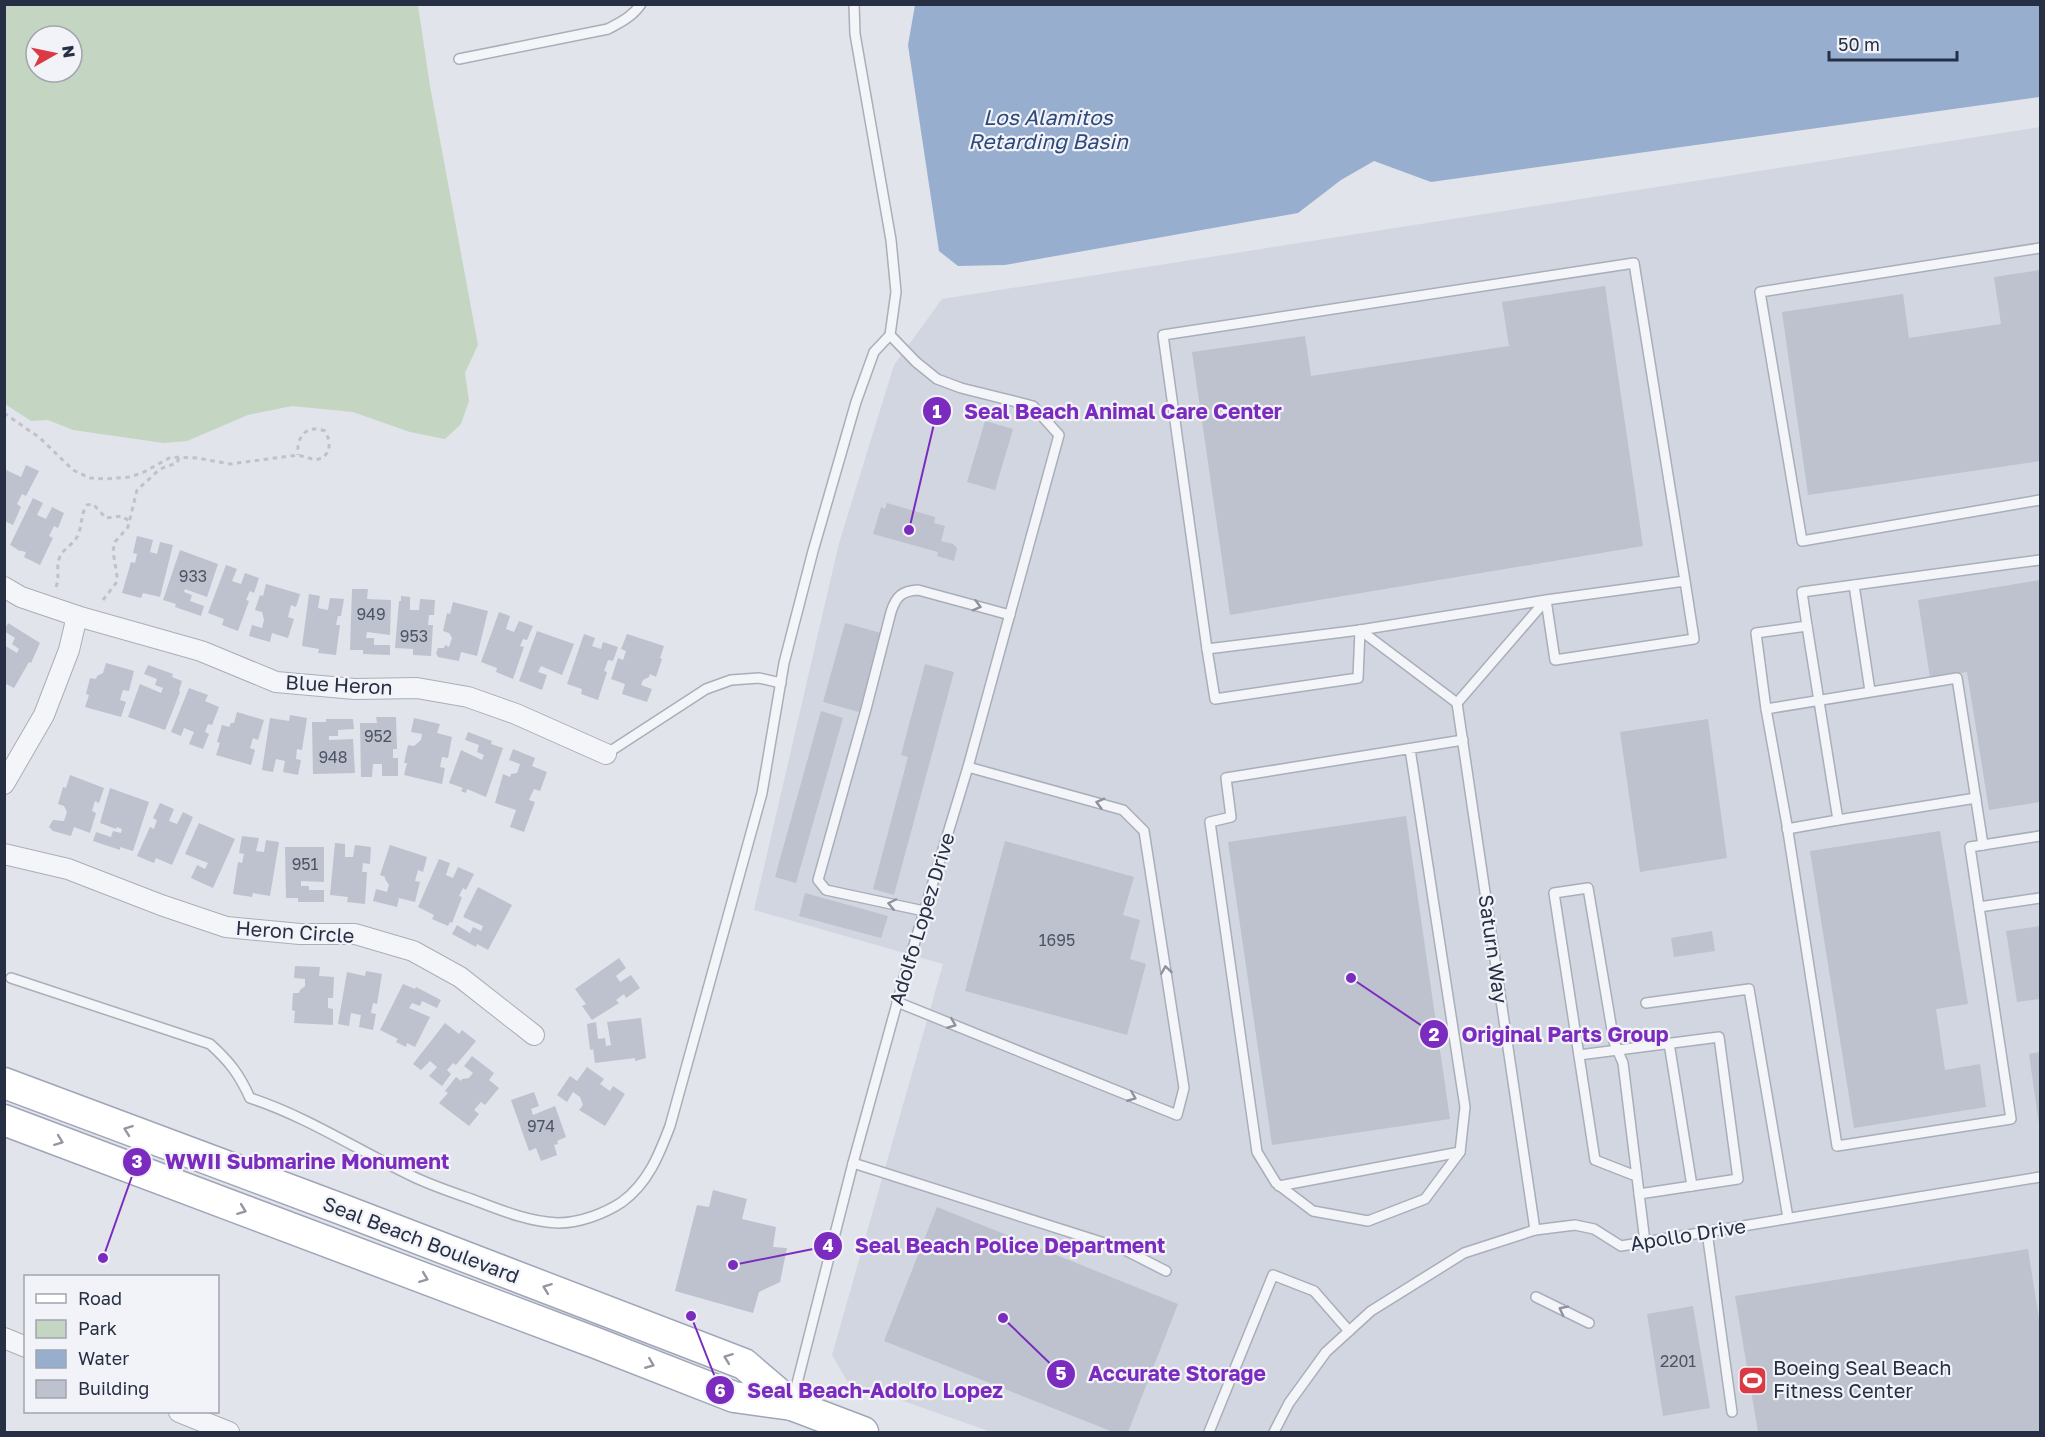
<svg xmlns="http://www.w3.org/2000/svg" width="2045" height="1437" font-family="'Golos Text',sans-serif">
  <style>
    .built { fill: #d2d6e0 }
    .green { fill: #c4d6c1; fill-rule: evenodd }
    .water { fill: #98aece }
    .building { fill: #bdc2ce }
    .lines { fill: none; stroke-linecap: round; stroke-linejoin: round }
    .service-casing { stroke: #a9aeb9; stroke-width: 12 }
    .minor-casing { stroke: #a9aeb9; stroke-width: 22 }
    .primary-casing { stroke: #9fa6b8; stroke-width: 33 }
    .path { stroke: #bfc2ca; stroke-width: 3; stroke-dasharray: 4.5 4.5; stroke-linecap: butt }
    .service { stroke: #f4f5f9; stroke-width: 9 }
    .minor { stroke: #f4f5f9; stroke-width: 20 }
    .primary { stroke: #fff; stroke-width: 30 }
    .oneway { stroke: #8e929e }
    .oneway2 { stroke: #9397a2 }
    .labels { text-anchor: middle; stroke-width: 4.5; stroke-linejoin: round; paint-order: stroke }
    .number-label { font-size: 16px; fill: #4c5466 }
    .street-label { font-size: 20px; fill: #272f44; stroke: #f1f3f8 }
    .poi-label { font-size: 20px; fill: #272f44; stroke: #f1f3f8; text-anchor: start }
    .water-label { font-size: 21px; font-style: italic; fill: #2d497c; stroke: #f1f3f8 }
    .leader { fill: none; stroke: #7b2cbf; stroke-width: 2 }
    .callout-dot { fill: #7b2cbf; stroke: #f1f3f8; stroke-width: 2 }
    .mark-label { font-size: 18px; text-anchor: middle; font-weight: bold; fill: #fff }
    .callout-label { font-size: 21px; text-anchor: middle; font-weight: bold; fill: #7b2cbf; stroke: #f1f3f8; stroke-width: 4.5; stroke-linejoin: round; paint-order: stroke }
  </style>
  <rect width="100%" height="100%" fill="#e1e4eb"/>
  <path class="built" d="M2040 127V1432H991L847 1381 832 1355 943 964 754 910 839 543 894 365 942 299Z"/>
  <path class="green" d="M4 5H418L430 86 478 345 465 373 469 401 461 424 445 439 410 432 353 412 292 406 248 415 187 441 164 443 73 430 48 420 31 421 5 404ZM36 36H72V72H36Z"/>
  <path class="water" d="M915 5H2040V97L1431 182 1374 161 1341 180 1298 213 1005 265 958 266 939 251 908 45Z"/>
  <g class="building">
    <path d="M2040 270V461L1808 495 1782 312 1903 294 1909 338 2001 324 1994 277Z"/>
    <path d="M1605 286 1643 546 1230 615 1192 352 1305 336 1311 376 1509 346 1502 302Z"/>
    <path d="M985 421 1013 429 995 490 967 482Z"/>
    <path d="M26 465 39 471 26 496 22 494 17 504 21 507 13 525 4 521V469L21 477Z"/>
    <path d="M33 498 43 503 37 515 46 519 52 507 64 513 58 528 54 526 49 536 53 538 40 565 24 557 26 552 17 550V549L10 545Z"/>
    <path d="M887 503 935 517 934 523 945 526 941 541 953 544 957 548 954 561 937 556 938 552 873 534 881 507 885 509Z"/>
    <path d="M137 536 153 540 150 552 157 554 160 542 173 545 160 597 143 593 141 598 122 593 131 562 135 563 137 554 133 553Z"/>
    <path d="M180 550 218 564 207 597 185 589 184 592 192 595 190 601 204 606 201 616 175 607 176 604 163 600Z"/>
    <path d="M226 565 237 569 232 581 241 584 245 573 259 578 254 593 250 591 246 600 249 601 238 631 222 625 224 619 208 613Z"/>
    <path d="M2040 580V802L1989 810 1967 672 1930 678 1918 600Z"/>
    <path d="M266 584 300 594 296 607 291 605 288 617 294 619 288 638 272 633 270 642 249 636 252 625 262 628 264 620 262 612 255 610 260 595 263 596Z"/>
    <path d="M352 589H368L367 599 391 600 390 635 367 632 366 638H374V645H390V655L363 654V650H350Z"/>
    <path d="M309 594 320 596 318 608 328 610 330 598 344 599 341 616H338L336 625H340L336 655 318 653 319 649 302 646Z"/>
    <path d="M401 596 410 597V610H419L420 599 435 600 434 615H429L428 625H433L431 656 413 655V649L395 648 399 601H401Z"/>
    <path d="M453 602 488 611 477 656 461 652 459 661 438 657 436 653 438 648H444L445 645 449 647 452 638 449 633 443 631 447 613 450 614Z"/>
    <path d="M499 612 510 616 506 629 514 632 519 621 533 626 527 640 523 639 520 646 524 647 513 679 496 672 497 668 481 662Z"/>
    <path d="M8 623 40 643 31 663 29 662 14 688 4 683V645L17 653 19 649 12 644 15 638 4 631Z"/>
    <path d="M845 623 881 633 859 712 823 702Z"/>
    <path d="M537 631 574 644 562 675 541 666 538 672 547 675 542 690 519 681Z"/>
    <path d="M584 634 595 638 592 646 601 649 603 642 618 647 613 661 608 660 604 671 607 672 598 700 581 694 582 689 567 684Z"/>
    <path d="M627 634 664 646 660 658 662 659 656 677 650 674 649 677 643 680 641 685 652 689 647 702 622 694 625 684 611 679 618 658 623 660 626 651 621 649Z"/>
    <path d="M106 663 134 671 129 691 123 690 120 700 126 702 121 717 85 707 89 695 86 694 90 678 96 679 97 676 103 673Z"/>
    <path d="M925 664 954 672 894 895 873 889 908 757 901 755Z"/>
    <path d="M148 665 173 674 172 677 182 681 179 691 180 692 165 730 128 717 140 684 161 693 163 688 155 685 157 679 144 674Z"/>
    <path d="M189 688 208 695 205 701 219 707 212 725 208 724 205 732 209 734 203 749 189 744 194 732 184 728 181 736 171 732Z"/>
    <path d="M821 711 843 718 796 883 775 877Z"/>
    <path d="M237 712 264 720 258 740 253 738 250 748 255 750 251 765 216 755 220 743 217 742 222 725 229 727 231 723H234Z"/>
    <path d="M290 715 307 718 302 750 297 749 296 759 301 760 298 775 283 772 285 761 276 759 273 772 262 770 270 718 289 721Z"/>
    <path d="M376 717H396L397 749H393V758H398V776H382V764H373L372 777H361L360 723H377Z"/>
    <path d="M414 718 440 724 437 733 452 737 448 758 442 757 440 767 445 768 442 784 404 775 407 763H404L408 745 414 746 421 740 422 734 411 732Z"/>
    <path d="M326 719H353L354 729 338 730V736H329V740L353 739 355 773 313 774 312 722H326Z"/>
    <path d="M1708 719 1727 858 1640 872 1620 732Z"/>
    <path d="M468 732 492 741 491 744 503 748 486 797 467 789 466 793 461 791 463 788 449 783 461 750 482 760 484 755 477 752 479 745 465 740Z"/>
    <path d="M513 749 535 758 532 766 547 772 540 791 534 789 529 800 535 802 524 832 510 827 516 810 495 803 503 774 510 777 511 774 517 773 520 764 509 760Z"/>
    <path d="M70 775 104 788 99 803 95 801 92 811 96 813 90 833 74 827 71 836 53 831 49 827 53 820 64 821 67 812 64 806 58 804 63 787 66 788Z"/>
    <path d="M110 788 149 802 133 851 120 847V850L93 841 96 832 111 837 113 831 121 833 122 829 117 827 116 829 100 823Z"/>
    <path d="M160 803 174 809 169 821 177 824 183 812 193 817 172 865 156 858 154 863 137 856 150 827 154 829 157 820 153 818Z"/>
    <path d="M1406 816 1450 1119 1272 1145 1228 842Z"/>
    <path d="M199 823 235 839 213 888 191 878 197 865 205 869 208 863 185 854Z"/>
    <path d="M1940 831 1968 1004 1936 1009 1945 1070 1980 1064 1986 1107 1854 1128 1810 851Z"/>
    <path d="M242 836 259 838 256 851 264 852 266 840 279 842 270 896 253 893 252 897 233 894 238 862 242 863 244 854 239 853Z"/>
    <path d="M1005 841 1134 877 1123 915 1140 920 1130 959 1146 964 1127 1035 965 991Z"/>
    <path d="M335 843 345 844V857H353L355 845 371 847 370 864 363 863 362 872H367L365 904 347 902 348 897 330 895Z"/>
    <path d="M390 845 427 857 423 872 418 870 415 881 420 882 415 902 399 898 397 907 373 901 376 889 387 892 389 885 385 879V877L380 875Z"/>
    <path d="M285 847H324V882L301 881V886H309V890H324V902H298V898H286Z"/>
    <path d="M439 859 450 863 446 875 453 878 458 867 474 874 466 890 463 888 459 896 462 897 452 923 450 922 448 926 432 919 434 915 418 907Z"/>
    <path d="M478 887 512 905 488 950 477 944 476 947 452 934 457 925 470 933 473 927 481 931 483 926 463 917Z"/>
    <path d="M805 893 888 916 881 938 799 916Z"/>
    <path d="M2040 926V999L2017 1002 2006 931Z"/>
    <path d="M1712 931 1715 951 1674 957 1671 938Z"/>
    <path d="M619 958 626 968 616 976 620 982 631 975 640 988 626 998 624 994 616 1000 619 1003 592 1020 582 1006 586 1004 575 989Z"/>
    <path d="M295 966 320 967 319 976 334 977 333 998H328V1008L333 1009V1025L294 1023 295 1011 292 1010 293 993H299L300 990 305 986V979L294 978Z"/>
    <path d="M366 971 382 974 377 1004 373 1003 371 1013 376 1014 373 1030 359 1027 361 1015 351 1013 349 1026 338 1024 347 972 365 976Z"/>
    <path d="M403 984 415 989 416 987 441 1000 437 1008 422 1001 420 1006 412 1003 409 1008 430 1017 415 1047 407 1043 406 1047 396 1042 398 1039 380 1030Z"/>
    <path d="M641 1018 646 1058 635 1061V1058L595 1063 593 1049 590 1050 587 1024 596 1022 598 1039 605 1038 606 1046 611 1045 607 1022Z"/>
    <path d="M445 1023 459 1034 462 1030 476 1041 456 1065 453 1063 447 1070 451 1074 442 1086 429 1076 437 1067 430 1061 421 1070 413 1064Z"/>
    <path d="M2040 1052V1125H2039L2029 1054Z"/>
    <path d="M472 1056 494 1073 489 1080 499 1088 485 1105 481 1102 474 1110 479 1114 469 1126 439 1103 448 1093 445 1091 456 1077 461 1081 462 1079 469 1078 473 1073 464 1066Z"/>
    <path d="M587 1067 604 1079 600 1084 610 1091 613 1086 625 1094 605 1126 579 1110 583 1105 580 1097 573 1092 567 1102 557 1095 570 1076 577 1081Z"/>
    <path d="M534 1092 539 1106 531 1109 533 1115 555 1106 566 1137 557 1141 558 1144 554 1145 557 1155 541 1161 536 1148 529 1151 511 1100Z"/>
    <path d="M713 1190 747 1199 742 1219 776 1227 773 1247 787 1248 780 1282 759 1292 753 1313 675 1291 697 1205 709 1207Z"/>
    <path d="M937 1207 1178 1304 1128 1432H1113L884 1341Z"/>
    <path d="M2028 1249 2040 1325V1432H1758L1735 1296Z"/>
    <path d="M1693 1306 1710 1408 1663 1416 1647 1314Z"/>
  </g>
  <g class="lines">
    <defs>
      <g id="service">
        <path d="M459 59 608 29C621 22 632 17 641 4"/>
        <path d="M2040 248 1760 292 1802 541 2040 500"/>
        <path d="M1854 585 1870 691"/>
        <path d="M1807 626 1838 820 1976 798"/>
        <path d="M1360 630 1457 703"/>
        <path d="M1207 649 1215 699 1358 678 1360 630"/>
        <path d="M1457 703 1546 600 1685 581 1634 263 1163 335 1207 649 1360 630 1546 600 1555 660 1694 639 1685 581"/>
        <path d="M1457 703 1535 1230"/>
        <path d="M1766 709 1787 825 1837 1146 2011 1119 1979 907"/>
        <path d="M1410 749 1465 1107 1460 1152 1425 1199 1368 1221 1313 1211 1276 1183 1257 1152 1210 822 1231 817 1226 778 1463 740"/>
        <path d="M606 754 706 689 731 680 759 678 781 683"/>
        <path d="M1787 829 1838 820"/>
        <path d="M2040 836 1970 847 1979 907 2040 898"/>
        <path d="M1983 845 1957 678 1766 709 1756 633 1807 626 1802 592 2040 560"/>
        <path d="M924 911 826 890 818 880 866 709 891 612C896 596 902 591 918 590L1010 615"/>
        <path d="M11 978 210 1044C230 1062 239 1074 250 1098 308 1117 359 1151 414 1177 433 1186 454 1193 474 1200 500 1210 529 1222 558 1223 579 1223 604 1214 622 1202 648 1183 659 1155 670 1126L762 793 784 663 813 551 856 402 874 352 890 335 896 292 891 240 855 34 854 4"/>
        <path d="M897 1002 1177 1115 1184 1088 1144 831 1123 810 968 767"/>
        <path d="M1646 1003 1749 989 1788 1218"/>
        <path d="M1669 1043 1692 1186"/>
        <path d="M1579 1055 1719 1037 1738 1179 1639 1194"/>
        <path d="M853 1163 1123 1249 1166 1271"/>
        <path d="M1636 1176 1595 1160 1554 893 1588 888 1614 1042 1623 1063 1645 1242"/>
        <path d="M1279 1186 1460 1152"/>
        <path d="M1707 1232 1732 1412"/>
        <path d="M1536 1297 1589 1323"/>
        <path d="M793 1399 853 1163 904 978 968 767 1059 435 1033 406 961 388 937 379 916 362 890 335"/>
        <path d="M1209 1432 1273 1275 1314 1291 1349 1331"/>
        <path d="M1274 1432 1289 1403 1326 1352 1371 1311 1464 1253 1535 1230 1575 1225 1594 1229 1621 1246 2040 1177"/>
      </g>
      <g id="minor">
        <path d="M4 587 21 597 77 616 201 651 276 682 355 689 417 688 468 697 516 714 606 754"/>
        <path d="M4 784 44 715 69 650 77 616"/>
        <path d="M4 854 68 869 161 905 226 927 300 934H355L413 951 460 977 534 1035"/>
        <path d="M4 1338 26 1347"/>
        <path d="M179 1412 229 1432"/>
      </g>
      <g id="primary">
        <path d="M4 1083 341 1209 744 1364 792 1405"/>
        <path d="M4 1120 596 1343 734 1397 792 1405 863 1432"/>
      </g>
    </defs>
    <use href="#service" class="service-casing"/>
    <use href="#minor" class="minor-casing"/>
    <use href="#primary" class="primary-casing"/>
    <g class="path">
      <path d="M4 413 40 438 73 470 90 478 105 479 130 477 144 472 171 457 197 458 230 464 298 455 316 460 324 457 329 450V440L325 431C306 424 296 437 298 455"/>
      <path d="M56 587C60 577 56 568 59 559 62 549 72 546 77 537 83 526 80 514 87 505L93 504 106 518 122 516 129 521"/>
      <path d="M103 600 116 583 117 576 113 551 115 542 128 527 137 490 160 469 177 463 179 457"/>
    </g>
    <use href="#service" class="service"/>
    <use href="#minor" class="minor"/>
    <use href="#primary" class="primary"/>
  </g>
  <defs><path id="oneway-chevron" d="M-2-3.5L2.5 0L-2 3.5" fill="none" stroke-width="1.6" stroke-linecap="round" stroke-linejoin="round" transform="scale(1.5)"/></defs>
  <g class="oneway">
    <use href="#oneway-chevron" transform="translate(977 606) rotate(15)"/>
    <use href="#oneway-chevron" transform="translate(1100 803) rotate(-165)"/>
    <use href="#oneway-chevron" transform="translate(892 904) rotate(-168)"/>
    <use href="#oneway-chevron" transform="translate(1166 970) rotate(-99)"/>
    <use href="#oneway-chevron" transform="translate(952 1024) rotate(22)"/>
    <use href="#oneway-chevron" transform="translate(1132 1097) rotate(22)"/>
    <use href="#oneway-chevron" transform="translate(1563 1310) rotate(-153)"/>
  </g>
  <g class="oneway2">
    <use href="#oneway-chevron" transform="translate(128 1130) rotate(-160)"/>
    <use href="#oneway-chevron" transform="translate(59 1141) rotate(21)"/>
    <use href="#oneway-chevron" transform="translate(242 1210) rotate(21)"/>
    <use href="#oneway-chevron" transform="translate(424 1278) rotate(21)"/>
    <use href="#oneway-chevron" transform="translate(547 1288) rotate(-159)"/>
    <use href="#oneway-chevron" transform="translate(728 1358) rotate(-159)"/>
    <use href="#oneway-chevron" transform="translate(650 1364) rotate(22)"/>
  </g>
  <defs>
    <symbol id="stadium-square" viewBox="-11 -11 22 22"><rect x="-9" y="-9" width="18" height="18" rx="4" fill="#db3a44" stroke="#f1f3f8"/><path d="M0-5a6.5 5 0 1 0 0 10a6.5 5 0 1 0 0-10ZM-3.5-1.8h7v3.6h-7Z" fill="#fff"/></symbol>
  </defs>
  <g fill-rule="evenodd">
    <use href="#stadium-square" x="1736" y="1364" width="33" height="33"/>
  </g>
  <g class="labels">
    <g class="number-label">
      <text x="193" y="582">933</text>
      <text x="371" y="620">949</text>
      <text x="414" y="642">953</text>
      <text x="378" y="742">952</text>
      <text x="333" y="763">948</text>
      <text x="305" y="870">951</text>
      <text x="1057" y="946">1695</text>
      <text x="541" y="1132">974</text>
      <text x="1678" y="1367">2201</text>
    </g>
    <g class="street-label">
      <text transform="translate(339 685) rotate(3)" y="7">Blue Heron</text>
      <text transform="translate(922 919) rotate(-73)" y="7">Adolfo Lopez Drive</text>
      <text transform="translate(295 932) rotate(4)" y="7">Heron Circle</text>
      <text transform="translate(1493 949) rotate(82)" y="7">Saturn Way</text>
      <text transform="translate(1688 1235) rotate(-9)" y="7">Apollo Drive</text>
      <text transform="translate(421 1240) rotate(21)" y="7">Seal Beach Boulevard</text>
    </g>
    <g class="poi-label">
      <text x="1773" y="1375">Boeing Seal Beach<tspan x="1773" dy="23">Fitness Center</tspan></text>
    </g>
    <g class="water-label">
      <text x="1048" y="125">Los Alamitos<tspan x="1048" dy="24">Retarding Basin</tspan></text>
    </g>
  </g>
  <path class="leader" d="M909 530L937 411M1351 978L1434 1034M103 1258L137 1162M733 1265L828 1246M1003 1318L1061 1374M691 1316L720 1390"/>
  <g class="callout-dot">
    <circle cx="909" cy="530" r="6"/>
    <circle cx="1351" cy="978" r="6"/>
    <circle cx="103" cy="1258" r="6"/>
    <circle cx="733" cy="1265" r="6"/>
    <circle cx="1003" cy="1318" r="6"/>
    <circle cx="691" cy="1316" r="6"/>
    <circle cx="937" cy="411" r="15"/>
    <circle cx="1434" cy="1034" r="15"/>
    <circle cx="137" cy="1162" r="15"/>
    <circle cx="828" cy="1246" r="15"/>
    <circle cx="1061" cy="1374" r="15"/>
    <circle cx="720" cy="1390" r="15"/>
  </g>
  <g class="mark-label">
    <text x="937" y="418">1</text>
    <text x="1434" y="1041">2</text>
    <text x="137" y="1168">3</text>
    <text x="828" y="1252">4</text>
    <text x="1061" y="1380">5</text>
    <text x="720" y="1397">6</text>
  </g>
  <g class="callout-label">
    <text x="1123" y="419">Seal Beach Animal Care Center</text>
    <text x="1565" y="1042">Original Parts Group</text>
    <text x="307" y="1169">WWII Submarine Monument</text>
    <text x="1010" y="1253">Seal Beach Police Department</text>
    <text x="1177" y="1381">Accurate Storage</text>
    <text x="875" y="1398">Seal Beach-Adolfo Lopez</text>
  </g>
  <rect width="2045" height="1437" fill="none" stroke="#272f44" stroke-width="12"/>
  <rect x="24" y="1275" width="195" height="138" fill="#f1f3f8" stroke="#a0a5b0" stroke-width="1.5"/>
  <rect x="36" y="1294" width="30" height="9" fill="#ffffff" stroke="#a0a5b0" stroke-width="1.5"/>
  <text x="78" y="1305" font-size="18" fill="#272f44">Road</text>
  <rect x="36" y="1320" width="30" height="18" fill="#c4d6c1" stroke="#a0a5b0" stroke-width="1.5"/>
  <text x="78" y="1335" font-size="18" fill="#272f44">Park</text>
  <rect x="36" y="1350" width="30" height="18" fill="#98aece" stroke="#a0a5b0" stroke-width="1.5"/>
  <text x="78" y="1365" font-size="18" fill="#272f44">Water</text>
  <rect x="36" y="1380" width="30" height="18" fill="#bdc2ce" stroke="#a0a5b0" stroke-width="1.5"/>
  <text x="78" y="1395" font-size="18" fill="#272f44">Building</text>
  <g transform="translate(54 54) rotate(81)"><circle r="28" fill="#f1f3f8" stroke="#a0a5b0" stroke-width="1.5"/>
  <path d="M0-4.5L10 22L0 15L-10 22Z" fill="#db3a44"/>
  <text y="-9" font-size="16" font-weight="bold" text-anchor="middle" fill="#272f44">N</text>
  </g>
  <path d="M1829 51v9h128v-9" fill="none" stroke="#272f44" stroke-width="3"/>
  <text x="1838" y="51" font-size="18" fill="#272f44" stroke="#f1f3f8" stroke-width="4.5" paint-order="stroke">50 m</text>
</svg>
